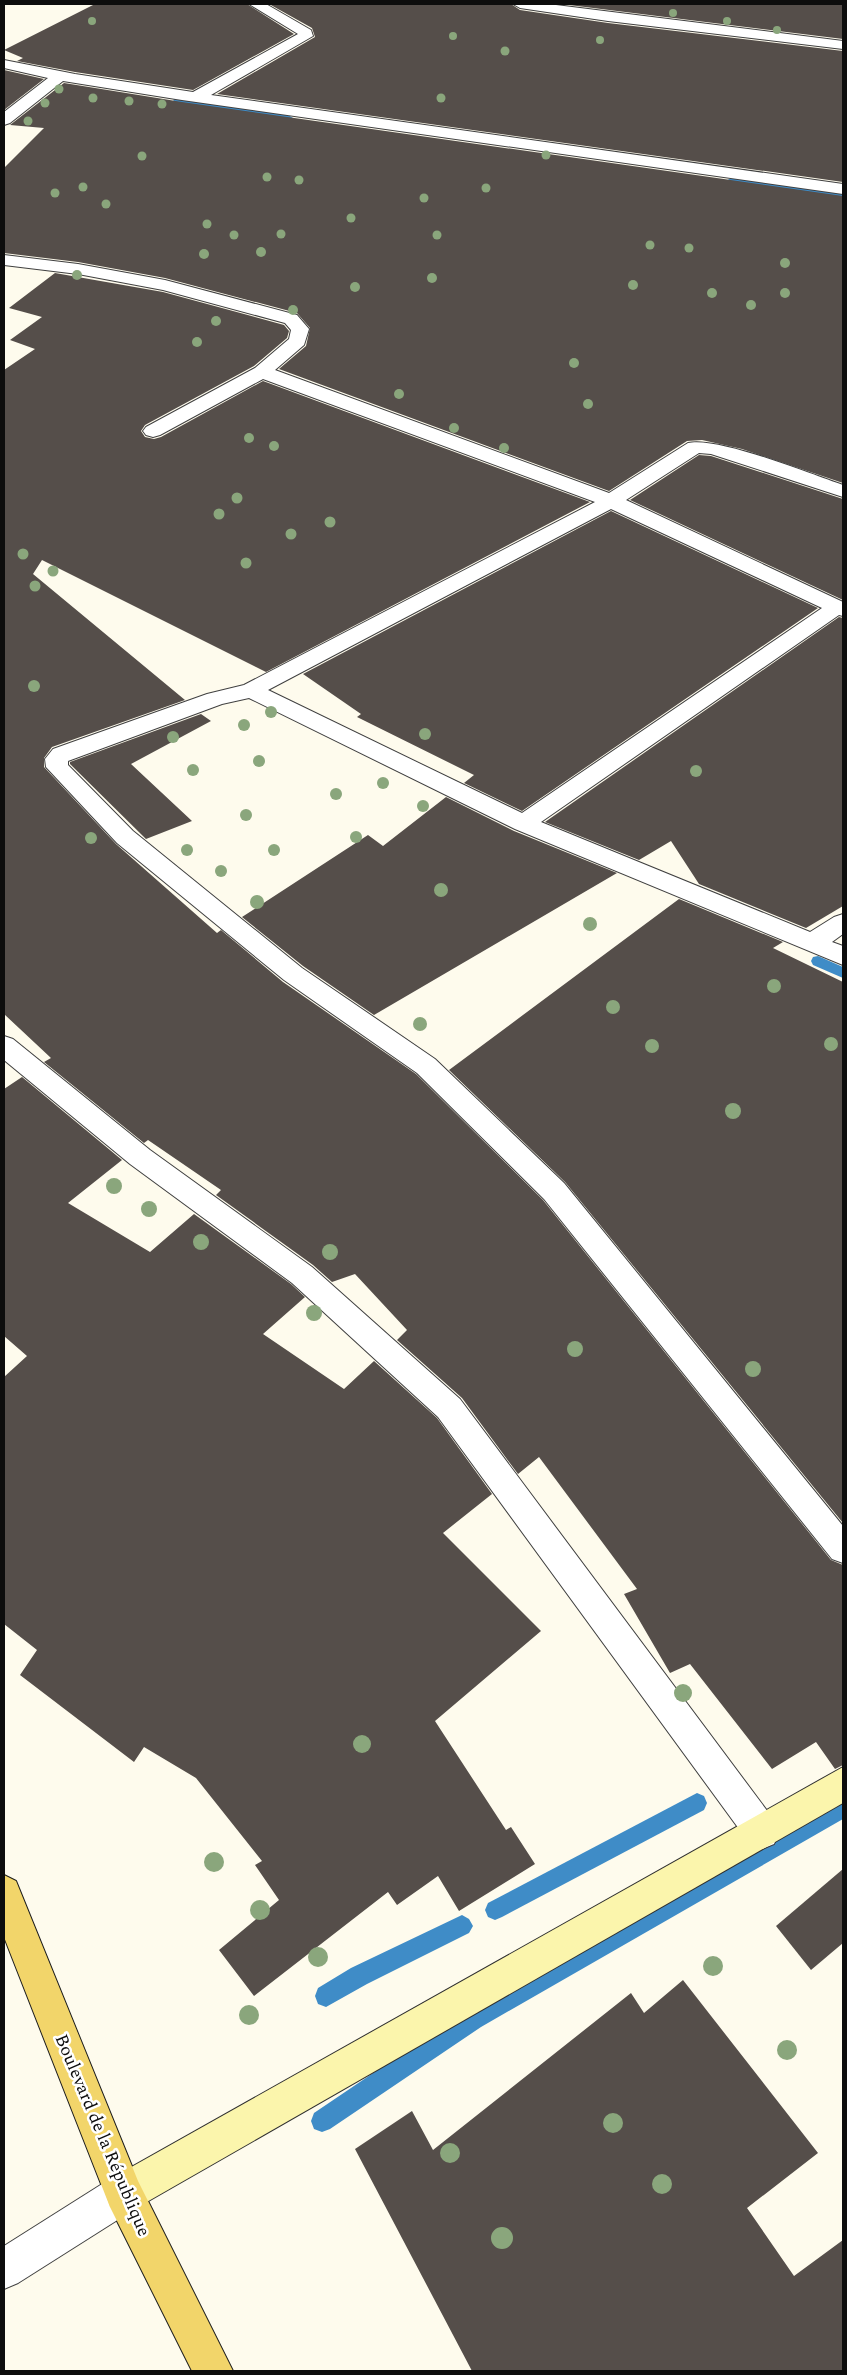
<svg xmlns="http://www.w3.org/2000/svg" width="847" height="2375" font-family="Spectral,serif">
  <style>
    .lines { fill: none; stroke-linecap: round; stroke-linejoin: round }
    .stream { fill: #3f8cc7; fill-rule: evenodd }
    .building { fill: #554e4a }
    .street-casing { stroke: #404040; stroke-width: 2 }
    .secondary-casing { stroke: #2f2f2f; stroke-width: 2 }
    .primary-casing { stroke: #1e1e1e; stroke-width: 2 }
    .street { fill: #fff; fill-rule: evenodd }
    .secondary { fill: #fbf5ac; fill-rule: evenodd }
    .primary { fill: #f2d56a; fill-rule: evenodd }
    .tree { fill: #8aa67c }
    .labels { text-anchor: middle; stroke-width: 5; stroke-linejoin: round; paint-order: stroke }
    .near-street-label { font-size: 18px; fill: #0d0d0d; stroke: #fff }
  </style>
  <rect width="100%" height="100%" fill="#fefbed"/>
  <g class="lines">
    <g class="stream">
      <path d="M178 97 288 115 293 118 288 121 175 102 173 100Z"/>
      <path d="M731 178 843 192V198L728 183 726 181Z"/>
      <path d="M818 956 843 967V978L813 965 811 961 813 957Z"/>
      <path d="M697 1793 704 1796 707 1803 704 1810 502 1917 495 1920 488 1917 485 1910 488 1903Z"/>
      <path d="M843 1798V1819L481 2027 330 2129 322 2132 314 2129 311 2121 314 2113 465 2011 637 1916 775 1834Z"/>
      <path d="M462 1915 469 1919 473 1926 469 1933 367 1984 326 2007 318 2004 315 1996 318 1988 351 1968Z"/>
    </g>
  </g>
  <g class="building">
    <path d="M95 4H247L294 34 193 90 75 72 17 61 23 58 4 50Z"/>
    <path d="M269 4H511L520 10 608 23 843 51V182L217 94 315 37 312 28Z"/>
    <path d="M561 4H843V39Z"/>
    <path d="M4 70 44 79 4 110Z"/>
    <path d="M64 83 182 102 843 196V483L742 449 702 440 687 441 609 491 279 369 306 346 310 328 297 313 165 278 78 262 4 253V168L44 128 10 125Z"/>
    <path d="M55 273 163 292 284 325 289 331 287 338 254 366 145 425 141 431 145 437 154 439 161 437 263 381 590 502 266 672 42 560 33 574 185 700 52 747 44 758V767L116 844 217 933 221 930 283 982 416 1074 543 1200 831 1560 843 1565V1765L835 1769 816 1742 772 1769 690 1664 670 1673 624 1594 637 1589 539 1457 518 1474 462 1398 397 1340 407 1330 355 1274 332 1282 313 1265 216 1195 221 1190 148 1140 144 1143 44 1062 51 1058 4 1014V370L35 349 10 340 42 317 9 308Z"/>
    <path d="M699 455 711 456 843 499V600L630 500Z"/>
    <path d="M611 511 818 608 522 811 464 783 474 775 357 717 361 714 303 674Z"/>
    <path d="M839 617 843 618V906L806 928 699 884 671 841 639 860 545 822Z"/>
    <path d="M201 714 211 721 131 764 192 821 146 839 70 764V762Z"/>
    <path d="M446 797 514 831 617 873 374 1015 303 966 242 917 368 835 383 846Z"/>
    <path d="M679 899 783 942 773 948 843 982V1523L565 1182 449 1070Z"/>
    <path d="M22 1077 122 1160 68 1203 150 1252 194 1214 291 1284 305 1297 263 1334 344 1389 374 1361 437 1418 492 1494 443 1533 541 1631 435 1721 506 1830 511 1827 535 1864 459 1911 438 1876 397 1905 388 1892 254 1996 219 1950 279 1900 255 1865 262 1861 196 1778 144 1747 134 1762 20 1675 37 1650 4 1624V1377L27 1356 4 1336V1089Z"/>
    <path d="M843 1869V1943L811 1970 776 1926Z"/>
    <path d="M683 1980 818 2153 747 2208 794 2276 843 2240V2371H472L355 2149 412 2111 433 2150 631 1993 644 2013Z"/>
  </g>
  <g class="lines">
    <defs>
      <g id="street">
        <path d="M249 4H266L311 30 313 36 211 95 843 184V194L182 100 63 81 10 123 4 125V112L48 78 4 68V60L75 74 193 92 298 34Z"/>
        <path d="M513 4H548L843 41V49L608 21 520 8Z"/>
        <path d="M4 255 78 264 165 280 297 315 309 329 304 345 275 370 609 493 688 443C717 436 811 474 843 485V497L711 454 699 453 626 500 843 602V616L839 615 541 822 810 932 834 917 843 914V934L832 942 843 946V965L515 829 249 698 222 704 68 761V765L133 831 302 968 435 1059 564 1183 843 1526V1563L832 1559 544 1199 417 1073 284 980 117 843 46 767 45 759 53 749 207 694 244 685 595 502 263 379 160 435 153 437 146 435 143 431 146 427 255 368 289 339 291 330 285 323 163 290 78 274 4 265ZM611 509 822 608 522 813 268 690Z"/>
        <path d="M4 1036 13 1039 150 1150 312 1267 460 1399 774 1820 779 1832 774 1844 762 1849 750 1844 438 1417 292 1283 130 1164 4 1060Z"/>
        <path d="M124 2174 138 2179 143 2193 138 2207 18 2283 4 2289V2246L110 2179Z"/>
      </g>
      <path id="secondary" d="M843 1767V1803L138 2207 124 2212 110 2207 105 2193 110 2179Z"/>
      <path id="primary" d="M4 1875 16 1881 138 2181 233 2371H192L110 2207 4 1937Z"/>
    </defs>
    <use href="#street" class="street-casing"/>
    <use href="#secondary" class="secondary-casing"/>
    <use href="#primary" class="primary-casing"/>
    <use href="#street" class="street"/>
    <use href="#secondary" class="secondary"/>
    <use href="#primary" class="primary"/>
  </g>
  <g class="tree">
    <circle cx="673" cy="13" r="4"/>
    <circle cx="92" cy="21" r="4"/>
    <circle cx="727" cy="21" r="4"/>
    <circle cx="777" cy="30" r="4"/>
    <circle cx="453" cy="36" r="4"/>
    <circle cx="600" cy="40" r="4"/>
    <circle cx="505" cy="51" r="4.5"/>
    <circle cx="59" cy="89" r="4.5"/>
    <circle cx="93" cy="98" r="4.5"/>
    <circle cx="441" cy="98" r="4.5"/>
    <circle cx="129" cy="101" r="4.5"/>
    <circle cx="45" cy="103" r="4.5"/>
    <circle cx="162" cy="104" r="4.5"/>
    <circle cx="28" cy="121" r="4.5"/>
    <circle cx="546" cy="155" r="4.5"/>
    <circle cx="142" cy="156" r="4.5"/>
    <circle cx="267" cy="177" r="4.5"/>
    <circle cx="299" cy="180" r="4.5"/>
    <circle cx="83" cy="187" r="4.5"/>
    <circle cx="486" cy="188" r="4.5"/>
    <circle cx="55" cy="193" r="4.5"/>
    <circle cx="424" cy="198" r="4.5"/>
    <circle cx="106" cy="204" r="4.5"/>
    <circle cx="351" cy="218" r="4.5"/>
    <circle cx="207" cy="224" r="4.5"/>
    <circle cx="281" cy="234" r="4.5"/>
    <circle cx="234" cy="235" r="4.5"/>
    <circle cx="437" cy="235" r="4.5"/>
    <circle cx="650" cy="245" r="4.5"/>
    <circle cx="689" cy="248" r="4.5"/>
    <circle cx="261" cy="252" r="5"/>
    <circle cx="204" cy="254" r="5"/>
    <circle cx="785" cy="263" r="5"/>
    <circle cx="77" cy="275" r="5"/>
    <circle cx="432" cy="278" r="5"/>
    <circle cx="633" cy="285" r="5"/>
    <circle cx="355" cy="287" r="5"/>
    <circle cx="712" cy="293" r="5"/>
    <circle cx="785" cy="293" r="5"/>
    <circle cx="751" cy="305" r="5"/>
    <circle cx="293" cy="310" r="5"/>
    <circle cx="216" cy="321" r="5"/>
    <circle cx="197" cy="342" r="5"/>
    <circle cx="574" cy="363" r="5"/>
    <circle cx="399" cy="394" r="5"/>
    <circle cx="588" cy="404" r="5"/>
    <circle cx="454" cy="428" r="5"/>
    <circle cx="249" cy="438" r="5"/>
    <circle cx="274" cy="446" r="5"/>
    <circle cx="504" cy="448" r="5"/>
    <circle cx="237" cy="498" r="5.5"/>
    <circle cx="219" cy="514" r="5.5"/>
    <circle cx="330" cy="522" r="5.5"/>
    <circle cx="291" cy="534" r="5.5"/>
    <circle cx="23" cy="554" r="5.5"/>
    <circle cx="246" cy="563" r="5.5"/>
    <circle cx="53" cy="571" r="5.5"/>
    <circle cx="35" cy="586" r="5.5"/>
    <circle cx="34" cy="686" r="6"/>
    <circle cx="271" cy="712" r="6"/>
    <circle cx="244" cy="725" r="6"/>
    <circle cx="425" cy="734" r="6"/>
    <circle cx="173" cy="737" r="6"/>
    <circle cx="259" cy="761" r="6"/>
    <circle cx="193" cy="770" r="6"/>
    <circle cx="696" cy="771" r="6"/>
    <circle cx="383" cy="783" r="6"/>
    <circle cx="336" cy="794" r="6"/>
    <circle cx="423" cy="806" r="6"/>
    <circle cx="246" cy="815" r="6"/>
    <circle cx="356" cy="837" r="6"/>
    <circle cx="91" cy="838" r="6"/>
    <circle cx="187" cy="850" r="6"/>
    <circle cx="274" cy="850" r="6"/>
    <circle cx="221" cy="871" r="6"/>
    <circle cx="441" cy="890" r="7"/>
    <circle cx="257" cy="902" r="7"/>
    <circle cx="590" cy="924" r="7"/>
    <circle cx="774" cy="986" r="7"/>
    <circle cx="613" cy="1007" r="7"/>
    <circle cx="420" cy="1024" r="7"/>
    <circle cx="831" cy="1044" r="7"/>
    <circle cx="652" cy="1046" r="7"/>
    <circle cx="733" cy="1111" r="8"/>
    <circle cx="114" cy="1186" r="8"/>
    <circle cx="149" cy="1209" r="8"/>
    <circle cx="201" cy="1242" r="8"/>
    <circle cx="330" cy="1252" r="8"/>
    <circle cx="314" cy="1313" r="8"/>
    <circle cx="575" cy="1349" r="8"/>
    <circle cx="753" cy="1369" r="8"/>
    <circle cx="683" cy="1693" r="9"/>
    <circle cx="362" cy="1744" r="9"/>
    <circle cx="214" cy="1862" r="10"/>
    <circle cx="260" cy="1910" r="10"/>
    <circle cx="318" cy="1957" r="10"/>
    <circle cx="713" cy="1966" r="10"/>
    <circle cx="249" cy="2015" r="10"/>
    <circle cx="787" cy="2050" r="10"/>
    <circle cx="613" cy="2123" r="10"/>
    <circle cx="450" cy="2153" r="10"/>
    <circle cx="662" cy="2184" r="10"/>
    <circle cx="502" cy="2238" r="11"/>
  </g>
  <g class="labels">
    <g class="near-street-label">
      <text transform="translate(103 2135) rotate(67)" y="6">Boulevard de la République</text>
    </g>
  </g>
  <rect width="847" height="2375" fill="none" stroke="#0d0d0d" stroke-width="10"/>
</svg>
